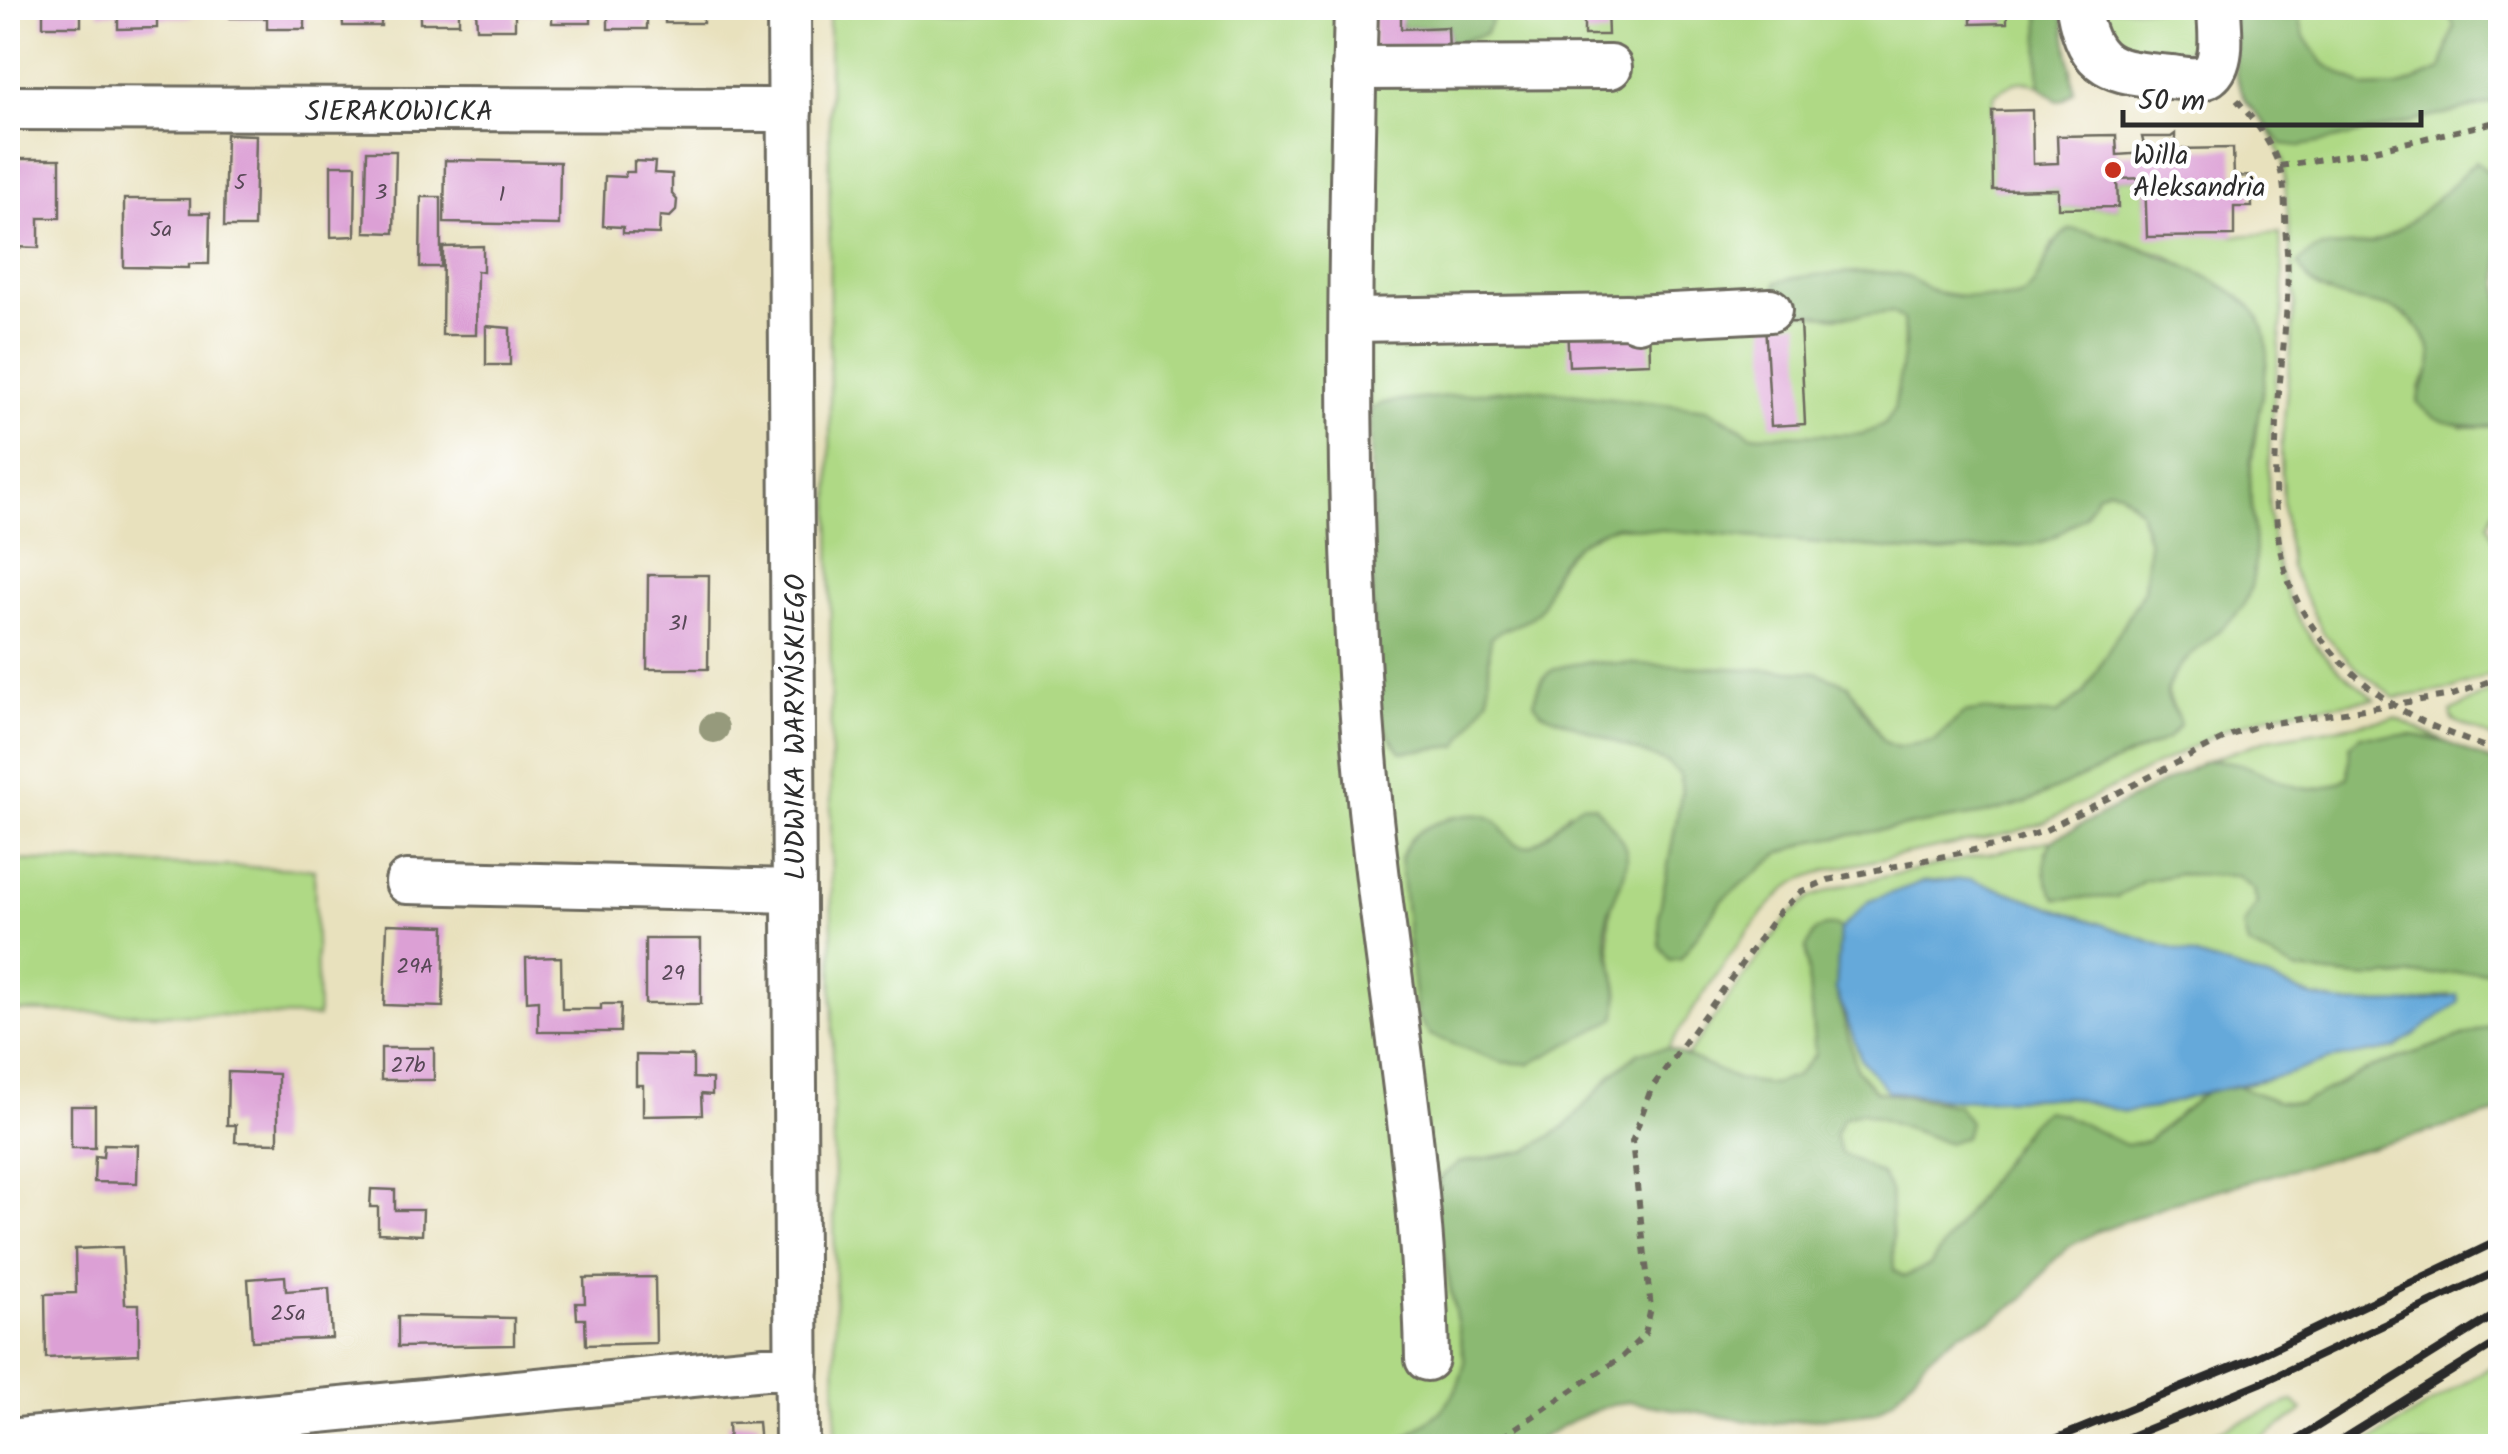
<svg xmlns="http://www.w3.org/2000/svg" width="2508" height="1454" font-family="Kalam,sans-serif">
  <style>
    .green { fill: #afd985; stroke: #6d8258; stroke-width: 2.5; fill-rule: evenodd }
    .forest { fill: #8bb972; stroke: #5b724e; stroke-width: 2.5 }
    .water { fill: #65a9da; stroke: #486a82; stroke-width: 2.5 }
    .building { fill: #dca0d5 }
    .lines { fill: none; stroke-linecap: round; stroke-linejoin: round }
    .minor-casing { stroke: #6d6b5e; stroke-width: 48 }
    .path { stroke: #6d6b5e; stroke-width: 6; stroke-dasharray: 8 8; stroke-linecap: butt }
    .minor { stroke: #fff; stroke-width: 42 }
    .rail { stroke: #2b2b2b; stroke-width: 8 }
    .tree { fill: #969a7c }
    .poi-dot { fill: #c8321e; stroke: #fff; stroke-width: 4 }
    .labels { text-anchor: middle; stroke-width: 9; stroke-linejoin: round; paint-order: stroke }
    .number-label { font-size: 22px; fill: #574856 }
    .street-label { font-size: 28px; fill: #2b2b2b; stroke: #fff }
    .poi-label { font-size: 28px; fill: #2b2b2b; stroke: #fff; text-anchor: start }
  </style>
  <rect width="100%" height="100%" fill="#fff"/>
  <filter id="ink" filterUnits="userSpaceOnUse"><feTurbulence type="fractalNoise" baseFrequency=".01" numOctaves="2"/><feDisplacementMap in="SourceGraphic" scale="20" xChannelSelector="R" yChannelSelector="G"/><feConvolveMatrix kernelMatrix="1 2 1 2 8 2 1 2 1" color-interpolation-filters="sRGB"/></filter>
  <filter id="wash" filterUnits="userSpaceOnUse"><feTurbulence type="fractalNoise" baseFrequency=".0048" numOctaves="4" result="noise"/><feDisplacementMap in="SourceGraphic" scale="40" xChannelSelector="R" yChannelSelector="G"/><feGaussianBlur stdDeviation="2.25" result="paint"/><feColorMatrix in="noise" values="0 0 0 0 0 0 0 0 0 0 0 0 0 0 0 0 0 1.4 0 .05"/><feComposite in="paint" operator="in"/></filter>
  <g filter="url(#wash)">
    <rect width="100%" height="100%" fill="#e8e1bd"/>
    <g class="green">
      <path d="M829 8H1342L1374 703 1488 698 1490 638C1504 626 1528 625 1539 610 1544 602 1547 589 1551 580 1563 550 1587 534 1617 526L1937 553 2034 544 2051 539 2085 515 2098 493 2108 489 2119 491 2140 510 2149 543 2144 590 2084 693 2057 714 2011 715 1984 710 1964 713 1934 741 1896 747 1883 741 1859 700 1668 763 1680 774 1682 790 1681 958 1722 900 1781 853 1813 841 2025 803 2167 739 2180 726C2178 711 2169 703 2167 689L2252 514 2250 476 2267 348 2260 319 2247 304 2164 254 2087 231 2053 243C2046 258 2038 284 2026 293 2011 304 1947 295 1929 290L1774 292 1365 310 1366 75 1450 57 1449 45 1465 42 1493 18V8H1971L1972 24 2006 23 2007 8H2037C2044 32 2036 60 2040 86 2020 77 2012 83 1995 94L1992 111 1994 189H2058L2059 208 2117 207V179L2145 178 2147 207 2234 236 2280 233C2281 256 2285 280 2283 303 2277 413 2240 544 2313 641 2329 664 2353 681 2374 699L2276 713 2229 728 2043 823 2011 833 1827 870C1818 874 1807 876 1798 881 1758 904 1696 1007 1668 1048L1639 1053 1614 1073 1565 1127 1527 1151 1459 1163 1433 1200 1465 1362C1454 1412 1432 1418 1392 1446H836L831 826ZM1570 811 1627 860C1603 923 1605 928 1619 994L1449 818C1462 817 1478 814 1490 818 1502 823 1502 834 1511 842 1532 860 1557 824 1570 811Z"/>
      <path d="M2090 8H2204L2201 39C2178 63 2138 57 2109 49Z"/>
      <path d="M2297 8H2447L2454 26 2441 70 2399 87 2365 88 2323 63 2304 36Z"/>
      <path d="M2500 101V221L2493 208V177L2476 162C2451 185 2405 235 2371 243 2356 247 2339 246 2324 247L2327 293 2396 308 2416 323 2432 350 2433 365 2419 389 2461 427 2500 426V506L2496 507 2488 524 2500 553V671L2453 689 2395 698 2354 666 2324 634 2290 567 2283 504 2281 453 2295 302 2283 159 2265 121 2282 144 2333 140Z"/>
      <path d="M1805 311 1835 317 1893 312 1903 320C1905 342 1902 412 1884 426 1863 441 1793 436 1767 436L1752 435 1722 416 1370 410 1365 330 1649 324 1796 315Z"/>
      <path d="M2500 686V742L2453 720 2451 712Z"/>
      <path d="M2396 718 2448 743 2414 735 2350 746 2349 777C2291 815 2262 751 2204 762L2269 739Z"/>
      <path d="M2052 840 2045 852 2117 897 2144 881 2179 874 2238 876 2254 890 2257 904 2243 926 2298 971 2370 978 2500 970V1023L2374 1067 2299 1104 2275 1101 2238 1086 2285 1075 2328 1060 2396 1048 2448 995 2415 1003 2348 1004 2316 998 2266 978 2161 945 1970 879 1923 882 1869 901 1840 930 1837 926 1806 948 1815 1055C1808 1062 1801 1074 1793 1078 1759 1096 1716 1071 1686 1057L1789 915 1811 897 1846 885Z"/>
      <path d="M8 860 314 869 318 1017 8 1011Z"/>
      <path d="M1836 990 1861 1059 1957 1100 2067 1097 2125 1112 2154 1108 2206 1092 2147 1141 2125 1145 2062 1114 2028 1125 1930 1266 1904 1277 1894 1271 1890 1191 1882 1175 1840 1152 1835 1135 1843 1118 1861 1112 1948 1143 1945 1102 1875 1091 1857 1070Z"/>
      <path d="M2500 1361V1446H2362L2367 1443Z"/>
      <path d="M2294 1401 2303 1410 2251 1446H2181Z"/>
    </g>
    <g class="forest">
      <path d="M1401 8H1493V18L1485 34 1449 45 1448 27 1401 29Z"/>
      <path d="M2037 8H2062L2074 91 2064 100 2057 101 2040 86C2036 60 2044 32 2037 8Z"/>
      <path d="M2232 8H2297L2304 36 2323 63 2365 88 2399 87 2441 70 2454 26 2447 8H2500V101L2333 140 2300 146 2282 144 2246 101 2236 76Z"/>
      <path d="M2476 161 2493 177 2494 208 2500 221V426C2469 427 2439 428 2417 403 2420 387 2432 373 2432 358 2432 349 2429 344 2424 336 2399 295 2363 309 2326 292 2312 286 2305 277 2298 264 2317 239 2343 250 2371 243 2404 235 2451 185 2476 161Z"/>
      <path d="M2071 229C2114 235 2242 280 2260 320 2264 327 2267 341 2267 350 2267 392 2250 435 2250 478 2250 519 2265 569 2243 606 2227 631 2170 662 2167 691 2166 703 2179 713 2180 726L2167 739 2025 803 1984 814 1813 841 1781 853 1722 900 1681 958 1670 960 1660 946 1659 914 1682 790 1680 775 1668 763 1541 712 1534 702C1542 666 1556 667 1589 662L1816 672 1848 685 1883 741 1896 747 1934 741 1964 713 1984 710 2011 715 2057 714 2084 693 2144 590 2149 543 2140 510 2120 491 2108 489 2098 493 2085 515 2051 539 2034 544 1937 553 1617 526C1587 534 1563 550 1551 580 1547 589 1545 602 1539 610 1528 625 1504 626 1490 638L1488 698 1458 746 1401 752 1386 732 1374 703 1370 410 1383 403 1524 388 1707 409 1752 435 1863 434 1884 425 1894 410 1905 343 1903 320 1893 312C1857 315 1797 326 1774 292L1777 282C1803 274 1873 269 1899 274 1914 277 1920 286 1932 291 1943 296 2004 300 2016 298 2042 293 2043 242 2071 229Z"/>
      <path d="M2414 735 2448 743 2500 765V970L2370 978 2298 971 2248 946 2243 926 2257 904 2254 890 2238 876 2179 874 2144 881 2117 897 2057 899C2043 881 2041 860 2052 840L2204 762C2262 751 2292 815 2348 777L2350 745 2360 736Z"/>
      <path d="M1582 804 1595 806C1606 820 1627 839 1627 859 1626 884 1604 906 1606 934 1608 963 1625 990 1615 1019L1530 1064 1501 1062 1430 1035 1417 1016 1400 858C1404 852 1407 843 1412 838 1426 822 1474 808 1493 819 1507 828 1507 848 1528 846 1542 845 1566 812 1582 804Z"/>
      <path d="M1825 926H1837L1840 930 1836 990 1857 1070 1875 1091 1957 1105 1969 1122 1965 1137 1948 1143 1861 1112 1843 1118 1835 1135 1840 1152 1882 1175 1890 1191 1894 1270 1904 1277 1930 1265 2029 1124 2044 1111 2062 1114 2125 1145 2147 1141 2206 1092 2238 1086 2275 1101 2299 1104 2374 1067 2500 1023V1112L2178 1201 2098 1231 2070 1246 2053 1261 2025 1297 1993 1320 1960 1332 1928 1357 1896 1397 1875 1412 1766 1424 1630 1402 1612 1404 1573 1420 1527 1446H1392C1432 1418 1454 1412 1465 1362L1433 1200 1441 1177 1459 1163 1527 1151 1565 1127 1614 1073 1639 1052 1668 1048 1739 1080 1772 1084 1795 1077 1815 1055 1806 948 1815 931Z"/>
    </g>
    <path class="water" d="M1970 879 2161 945 2266 978 2316 998 2348 1004 2415 1003 2457 995 2459 1002 2396 1048 2328 1060 2285 1075 2206 1092 2154 1108 2125 1112 2067 1097 1957 1100 1888 1091 1861 1059 1836 990 1840 930 1869 901 1922 882Z"/>
    <g id="blocks">
      <g class="building">
        <rect x="43" y="8" width="38" height="18"/>
        <path d="M98 8H193L192 17 157 18V28L118 29V13L99 14Z"/>
        <path d="M230 8H325V14H305V29H267V18H230Z"/>
        <path d="M342 8H381V26H343Z"/>
        <rect x="420" y="8" width="39" height="15"/>
        <path d="M476 8H535V14H515V29H477Z"/>
        <path d="M552 8H647V29H608V14H591V23H552Z"/>
        <rect x="665" y="8" width="38" height="15"/>
        <path d="M1373 8H1401V29L1448 27 1449 52 1374 54Z"/>
        <path d="M1584 8H1607L1608 35H1584Z"/>
        <path d="M1971 8H2007V23L1971 24Z"/>
        <path d="M2032 110 2033 164 2058 163 2057 136 2116 135 2117 155 2146 153 2142 137H2171L2175 134V149L2233 148 2234 177 2251 176 2252 207H2234V236L2147 237 2145 178 2117 179 2118 207 2058 208V189L1993 190 1992 111Z"/>
        <path d="M226 134 256 135 254 227H224Z"/>
        <path d="M367 151H396L394 233 365 232Z"/>
        <path d="M8 159H60V218H39V248L13 247V201H8Z"/>
        <path d="M445 160 560 162 559 225 444 223Z"/>
        <path d="M634 161 655 162 654 173 672 174V194L677 200 676 211 670 217 660 216 659 234 623 233V227L603 226 605 176 625 177 626 172H634Z"/>
        <path d="M331 165H356L355 236 331 237Z"/>
        <path d="M421 197H441V267H420Z"/>
        <path d="M124 199H190V213H210L209 264H189V268L124 267Z"/>
        <path d="M483 246V272L477 271 476 335H442L443 247Z"/>
        <path d="M1800 322 1805 424 1771 426 1765 323Z"/>
        <path d="M1649 324 1650 363 1569 366 1567 327Z"/>
        <path d="M486 326 510 328V365H486Z"/>
        <path d="M648 575H709L708 669H647Z"/>
        <path d="M387 924 445 926 443 1007 384 1005Z"/>
        <rect x="645" y="939" width="56" height="65"/>
        <path d="M561 957 562 1009H601V1004H621L620 1032H538V1000L527 1001 526 958Z"/>
        <rect x="381" y="1048" width="53" height="32"/>
        <path d="M636 1055 693 1056V1078L712 1079V1095L701 1094 702 1115 643 1116V1085H636Z"/>
        <path d="M228 1072 278 1074V1143L235 1142 236 1125H227Z"/>
        <rect x="71" y="1106" width="24" height="42"/>
        <path d="M104 1144 138 1145 137 1183 94 1182 95 1156 103 1157Z"/>
        <path d="M371 1189 395 1190V1210H423L422 1235 378 1233V1207H370Z"/>
        <path d="M122 1247 125 1304H139V1354L46 1358 45 1294 76 1293 75 1249Z"/>
        <path d="M285 1276 286 1291 329 1288 332 1338 252 1341 248 1279Z"/>
        <path d="M655 1277 656 1343 586 1345 585 1319H577L576 1303H585L584 1278Z"/>
        <path d="M398 1316 514 1318V1345L398 1347Z"/>
        <path d="M758 1422 760 1446H729L728 1423Z"/>
      </g>
    </g>
  </g>
  <g filter="url(#ink)">
    <use href="#blocks" fill-opacity="0" stroke="#6d6b5e" stroke-width="2.5"/>
    <g class="lines">
      <defs>
        <g id="minor">
          <path d="M789 8 797 1446"/>
          <path d="M1356 8C1349 274 1343 544 1370 809 1389 992 1424 1175 1427 1359"/>
          <path d="M2078 8C2089 71 2114 72 2171 77 2182 78 2199 82 2209 75 2226 62 2219 25 2219 8"/>
          <path d="M1354 68 1610 67"/>
          <path d="M8 108 790 110"/>
          <path d="M1633 317 1770 310"/>
          <path d="M1351 320 1627 316 1638 320"/>
          <path d="M407 882 794 891"/>
          <path d="M8 1441 765 1368H797"/>
        </g>
      </defs>
      <use href="#minor" class="minor-casing"/>
      <g class="path">
        <path d="M2237 100C2253 119 2269 139 2278 163 2287 185 2284 216 2286 239 2292 301 2280 360 2277 422 2275 469 2272 520 2284 566 2300 629 2359 688 2416 718 2442 732 2473 742 2500 753"/>
        <path d="M2280 166 2365 152 2500 121"/>
        <path d="M1489 1446 1623 1356 1645 1334 1651 1308 1632 1142 1651 1089 1780 911 1802 891 1828 880 2008 843 2044 831 2231 735 2261 725 2453 695 2500 677"/>
      </g>
      <use href="#minor" class="minor"/>
      <g class="rail">
        <path d="M2038 1446 2254 1358 2500 1240"/>
        <path d="M2107 1446 2263 1382 2500 1270"/>
        <path d="M2286 1446 2500 1312"/>
        <path d="M2331 1446 2500 1341"/>
      </g>
    </g>
    <circle class="tree" cx="714" cy="728" r="15"/>
  </g>
  <circle class="poi-dot" cx="2113" cy="170" r="10"/>
  <g class="labels">
    <g class="number-label">
      <text x="240" y="189">5</text>
      <text x="381" y="199">3</text>
      <text x="502" y="201">1</text>
      <text x="161" y="236">5a</text>
      <text x="678" y="630">31</text>
      <text x="415" y="973">29A</text>
      <text x="673" y="980">29</text>
      <text x="408" y="1072">27b</text>
      <text x="288" y="1320">25a</text>
    </g>
    <g class="street-label">
      <text x="399" y="120">SIERAKOWICKA</text>
      <text transform="translate(794 727) rotate(-90)" y="10">LUDWIKA WARYŃSKIEGO</text>
    </g>
    <g class="poi-label">
      <text x="2133" y="164">Willa<tspan x="2133" dy="32">Aleksandria</tspan></text>
    </g>
  </g>
  <rect width="2508" height="1454" fill="none" stroke="#fff" stroke-width="40"/>
  <path d="M2123 110v15h298v-15" fill="none" stroke="#2b2b2b" stroke-width="5"/>
  <text x="2138" y="110" font-size="30" fill="#2b2b2b" stroke="#ffffff" stroke-width="8" paint-order="stroke">50 m</text>
</svg>
